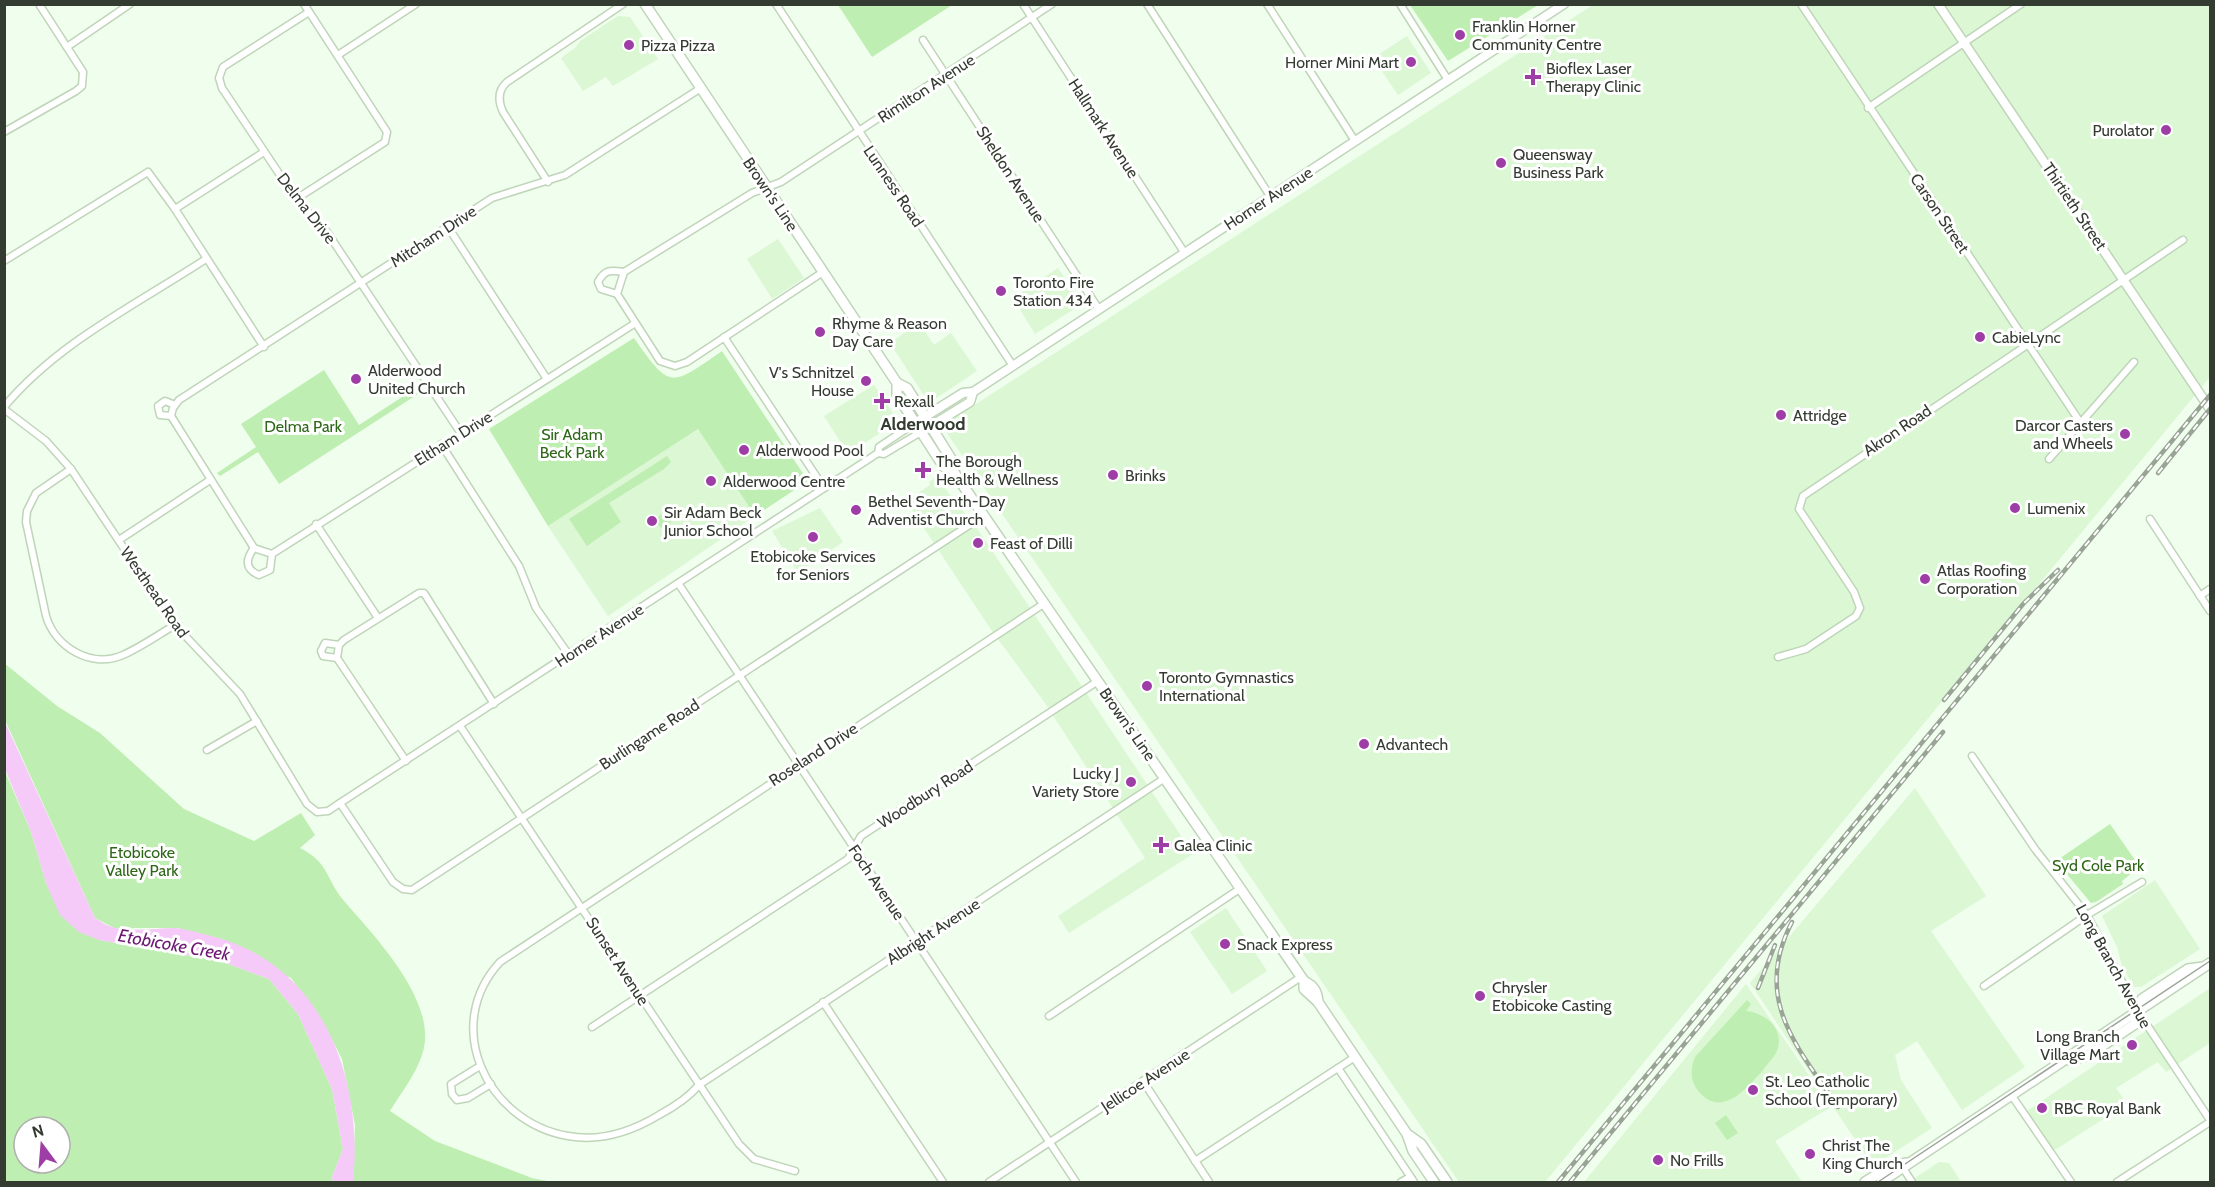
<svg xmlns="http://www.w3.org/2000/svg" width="2215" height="1187" font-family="Cabin,sans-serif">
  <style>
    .built { fill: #dbf7d4 }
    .green { fill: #bfeeb2; fill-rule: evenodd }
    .water { fill: #f5caf8 }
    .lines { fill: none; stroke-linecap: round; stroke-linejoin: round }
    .street-casing { stroke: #bfd5b9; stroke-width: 9 }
    .secondary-casing { stroke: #bfd5b9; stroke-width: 11 }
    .primary-casing { stroke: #bfd5b9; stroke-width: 12 }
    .street { stroke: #fff; stroke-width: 6 }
    .secondary { stroke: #fff; stroke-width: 8 }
    .primary { stroke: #fff; stroke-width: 9 }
    .tram { stroke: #99a496; stroke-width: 1.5 }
    .rail-casing { stroke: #99a496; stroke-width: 4.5 }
    .rail { stroke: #fff; stroke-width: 2; stroke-dasharray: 7; stroke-linecap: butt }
    .poi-dot { fill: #9d3da5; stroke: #fff; stroke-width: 2 }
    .labels { text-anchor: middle; stroke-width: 6; stroke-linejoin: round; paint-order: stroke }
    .poi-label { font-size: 16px; fill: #343c31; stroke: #fff; text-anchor: start }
    .street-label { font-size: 16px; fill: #343c31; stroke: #fff }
    .park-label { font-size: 16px; fill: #2d6717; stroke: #fff }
    .neighbourhood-label { font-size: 18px; font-weight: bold; fill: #343c31; stroke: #fff }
    .water-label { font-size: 18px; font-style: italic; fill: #6d1974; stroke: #fff }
  </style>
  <rect width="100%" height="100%" fill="#f0feed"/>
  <g class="built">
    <path d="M1593 5H2210V377L1545 1182H1459L942 426Z"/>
    <path d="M618 16 630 17 658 59 613 86 606 77 583 91 561 58 575 48 580 41Z"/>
    <path d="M1407 36 1431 73 1398 95 1373 58Z"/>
    <path d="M778 239 804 278 772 299 747 259Z"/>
    <path d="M1058 268 1082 304 1035 334 1013 298Z"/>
    <path d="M919 323 934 345 951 333 977 371 929 403 890 343Z"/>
    <path d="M874 385 898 421 848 454 824 416Z"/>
    <path d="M698 429 755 516 608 616 548 526Z"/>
    <path d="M936 477 979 531 1193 854 1069 933 1058 916 1145 858 1045 703 992 631 906 501 930 485 929 482Z"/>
    <path d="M820 508 843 542 798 573 772 531Z"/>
    <path d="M1915 788 1986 896 1931 931 2025 1067 1962 1110 1917 1041 1895 1055 1901 1080 1932 1128 1873 1166 1750 983Z"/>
    <path d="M2155 880 2200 949 2141 987H2134L2122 966 2117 947 2102 916Z"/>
    <path d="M1226 908 1267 971 1232 994 1190 932Z"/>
    <path d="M1746 984 1831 1107 1775 1141 1802 1182H1584Z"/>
    <path d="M2210 988V1043L2166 1072 2158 1062 2116 1088 2127 1104 2050 1153 2024 1113Z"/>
    <path d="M1939 1162 1949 1163 1961 1182H1909Z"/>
  </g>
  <g class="green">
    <path d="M838 5H952L872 57Z"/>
    <path d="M1410 5H1538L1448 61Z"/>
    <path d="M634 338C671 391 671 386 722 351L808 481 755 516 698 429 548 526 489 429Z"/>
    <path d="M324 370 359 425 416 388 418 394 279 484 258 452 220 476 217 473 256 447 241 424Z"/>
    <path d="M667 456 671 462 664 469 609 503 621 522 587 546 569 519Z"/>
    <circle cx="664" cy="521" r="7"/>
    <path d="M4 663 57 706 100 733 184 809 254 841 301 813 315 835 300 848C330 863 325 879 345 902 376 938 440 1004 422 1055 416 1074 401 1093 390 1111L435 1141 532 1178 552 1182H353L355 1125 342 1059 324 1024 291 978 178 928H114L95 918 5 720Z"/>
    <path d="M4 769 31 832 47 886 99 940 220 961 269 979 298 1014 332 1089 343 1149 332 1177 333 1182H5ZM24 1127H60V1163H24Z"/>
    <path d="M2110 824 2137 863V869L2122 881 2123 884 2096 902 2091 903 2056 861Z"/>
    <path d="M1747 1000 1751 1004 1746 1011C1764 1013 1783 1026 1778 1048 1776 1056 1768 1063 1763 1070 1748 1087 1722 1119 1699 1092 1690 1081 1690 1070 1695 1057Z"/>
    <path d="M1726 1115 1738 1133 1727 1140 1715 1123Z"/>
  </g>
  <path class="water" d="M4 720 95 918C101 922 109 927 116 928 134 932 156 928 175 928 187 929 200 933 211 936 322 963 364 1078 353 1182H333L332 1177 343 1149 332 1089 298 1014 269 979 220 961 99 940 79 932 60 915 47 886 31 832 5 769Z"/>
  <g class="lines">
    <defs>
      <g id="street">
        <path d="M776 4 1013 366"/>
        <path d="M1023 4 1184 252"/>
        <path d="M1147 4 1270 196"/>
        <path d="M1267 4 1355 141"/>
        <path d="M1400 4 1448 80"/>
        <path d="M1801 4 2080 422"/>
        <path d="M309 12 223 67 219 78 222 88 296 199 327 232 460 432"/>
        <path d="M923 40 1098 308"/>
        <path d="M67 47 130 4"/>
        <path d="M338 55 416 4"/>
        <path d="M1868 108 2021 4"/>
        <path d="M4 132 76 91 82 86 83 72 39 4"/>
        <path d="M548 182 503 112C498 101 498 90 507 82L623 4"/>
        <path d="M296 199 385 142 387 132 304 4"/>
        <path d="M175 209 264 152"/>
        <path d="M448 227 547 379"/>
        <path d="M4 261 148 172 175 209 264 347"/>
        <path d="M823 272 687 362 675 366 660 361 617 294 624 272 752 193 781 182 1052 4"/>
        <path d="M617 294 601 289 598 282C605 269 611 270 624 272"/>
        <path d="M634 324 272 554 254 548 171 416 173 408 179 400 492 198 565 175 701 88"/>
        <path d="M724 337 824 488"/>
        <path d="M4 407C57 343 137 304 206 259"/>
        <path d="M4 409 46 441 71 469 175 625 240 694 307 804 317 812 328 811 340 803 878 453 884 454 921 432"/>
        <path d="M171 416 160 415 158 406 165 401 175 405"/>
        <path d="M441 444 519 566 536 608 569 655"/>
        <path d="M878 453 879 447 915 423"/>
        <path d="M2049 459 2134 362"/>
        <path d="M71 469 36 493 27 511 26 522 46 616C55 647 91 669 123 655 141 647 158 635 175 625"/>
        <path d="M2150 519 2210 611"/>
        <path d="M316 524 378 618"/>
        <path d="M119 540 210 480"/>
        <path d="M254 548C246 559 244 569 259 575L270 570 272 554"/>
        <path d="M678 583 1076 1182"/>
        <path d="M2200 596 2210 589"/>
        <path d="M1045 603 500 962C441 1026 487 1122 568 1136 601 1142 631 1132 659 1115 674 1107 688 1098 699 1085L1165 778"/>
        <path d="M1778 657 1806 649 1856 616 1860 608 1854 592 1799 509 1803 496 2183 240"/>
        <path d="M337 658 323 656 321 651 325 643 339 645"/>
        <path d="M460 726 739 1144 754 1159 795 1171"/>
        <path d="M207 750 257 721"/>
        <path d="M1972 756 2035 849 2087 915 2137 1010 2210 1120"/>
        <path d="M406 761 337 658 339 645 344 640 419 593H424L494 704"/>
        <path d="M340 803 393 882 403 889 412 890 983 516"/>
        <path d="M1984 986 2087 915 2142 882"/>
        <path d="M823 1002 943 1182"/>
        <path d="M1049 1016 1241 888"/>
        <path d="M592 1027 848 859 861 836 1098 681"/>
        <path d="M480 1066 451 1084 452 1094 457 1100 468 1098 491 1084"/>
        <path d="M1338 1068 1414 1182"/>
        <path d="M1143 1081 1209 1182"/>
        <path d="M2012 1096 2071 1182"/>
        <path d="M1195 1161 1355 1057"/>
        <path d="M1903 1168 1912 1182"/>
        <path d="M989 1182 1301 977"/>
        <path d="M1401 1182 1410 1177"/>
        <path d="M2117 1182 2210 1122"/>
      </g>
      <g id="secondary">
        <path d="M1938 4 2210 409"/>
        <path d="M915 423 963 393 973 392 1564 4"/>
        <path d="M921 432 970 402 973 392"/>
      </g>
      <g id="primary">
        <path d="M645 4 893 377 897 383V395L944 467 951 468 1304 981C1314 986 1317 991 1318 1002"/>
        <path d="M897 383 907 388 953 462 951 468"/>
        <path d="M1304 981V989L1318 1002 1355 1057 1407 1134 1413 1151 1434 1182"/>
        <path d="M2069 1060 2087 1056 2135 1024 2142 999 2188 969 2203 967"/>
        <path d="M1407 1134 1421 1144 1447 1182"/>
        <path d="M1865 1182 1890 1166 1907 1163"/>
        <path d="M1881 1182 2210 963"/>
      </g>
    </defs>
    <use href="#street" class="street-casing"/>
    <use href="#secondary" class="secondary-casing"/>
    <use href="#primary" class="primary-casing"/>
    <use href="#street" class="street"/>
    <use href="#secondary" class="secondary"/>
    <use href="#primary" class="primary"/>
    <path class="tram" d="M1878 1182 2210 961"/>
    <defs>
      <g id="rail">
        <path d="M2158 473 2210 409"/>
        <path d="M1944 700 2024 603 2058 570"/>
        <path d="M1792 922C1752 999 1797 1046 1838 1107"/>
        <path d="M1758 988 1775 945"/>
        <path d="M1558 1182 2210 395"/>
        <path d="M1570 1182 1943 732"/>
      </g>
    </defs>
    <use href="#rail" class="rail-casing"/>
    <use href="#rail" class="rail"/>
  </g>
  <g class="poi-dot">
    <circle cx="1460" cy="35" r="6"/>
    <circle cx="629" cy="45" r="6"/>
    <circle cx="1411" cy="62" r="6"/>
    <path d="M1530 68h6v6h6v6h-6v6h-6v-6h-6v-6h6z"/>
    <circle cx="2166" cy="130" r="6"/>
    <circle cx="1501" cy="163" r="6"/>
    <circle cx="1001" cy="291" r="6"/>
    <circle cx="820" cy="332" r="6"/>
    <circle cx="1980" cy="337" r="6"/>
    <circle cx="356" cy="379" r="6"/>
    <circle cx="866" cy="381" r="6"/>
    <path d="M879 392h6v6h6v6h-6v6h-6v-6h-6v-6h6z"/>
    <circle cx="1781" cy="415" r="6"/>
    <circle cx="2125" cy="434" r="6"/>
    <circle cx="744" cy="450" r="6"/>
    <path d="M920 461h6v6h6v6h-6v6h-6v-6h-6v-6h6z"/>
    <circle cx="1113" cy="475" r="6"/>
    <circle cx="711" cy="481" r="6"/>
    <circle cx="2015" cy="508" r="6"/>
    <circle cx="856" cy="510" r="6"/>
    <circle cx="652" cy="521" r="6"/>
    <circle cx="813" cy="537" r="6"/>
    <circle cx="978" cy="543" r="6"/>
    <circle cx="1925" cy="579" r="6"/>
    <circle cx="1147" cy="686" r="6"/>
    <circle cx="1364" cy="744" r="6"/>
    <circle cx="1131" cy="782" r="6"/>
    <path d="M1158 836h6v6h6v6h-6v6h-6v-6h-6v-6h6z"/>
    <circle cx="1225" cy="944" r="6"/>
    <circle cx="1480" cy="996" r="6"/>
    <circle cx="2132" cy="1045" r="6"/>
    <circle cx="1753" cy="1090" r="6"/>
    <circle cx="2042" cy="1108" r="6"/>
    <circle cx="1810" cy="1154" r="6"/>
    <circle cx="1658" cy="1160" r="6"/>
  </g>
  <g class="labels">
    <g class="poi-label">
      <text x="1472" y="32">Franklin Horner<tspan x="1472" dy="18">Community Centre</tspan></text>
      <text x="641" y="51">Pizza Pizza</text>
      <text x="1399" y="68" text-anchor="end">Horner Mini Mart</text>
      <text x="1546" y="74">Bioflex Laser<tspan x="1546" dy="18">Therapy Clinic</tspan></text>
      <text x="2154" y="136" text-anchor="end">Purolator</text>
      <text x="1513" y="160">Queensway<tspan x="1513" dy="18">Business Park</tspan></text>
      <text x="1013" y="288">Toronto Fire<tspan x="1013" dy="18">Station 434</tspan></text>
      <text x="832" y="329">Rhyme &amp; Reason<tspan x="832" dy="18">Day Care</tspan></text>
      <text x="1992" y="343">CabieLync</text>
      <text x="368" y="376">Alderwood<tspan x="368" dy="18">United Church</tspan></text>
      <text x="854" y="378" text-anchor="end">V's Schnitzel<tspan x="854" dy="18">House</tspan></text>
      <text x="894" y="407">Rexall</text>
      <text x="1793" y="421">Attridge</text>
      <text x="2113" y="431" text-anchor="end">Darcor Casters<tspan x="2113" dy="18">and Wheels</tspan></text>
      <text x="756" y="456">Alderwood Pool</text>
      <text x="936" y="467">The Borough<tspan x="936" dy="18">Health &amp; Wellness</tspan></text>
      <text x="1125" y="481">Brinks</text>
      <text x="723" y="487">Alderwood Centre</text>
      <text x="868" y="507">Bethel Seventh-Day<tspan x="868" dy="18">Adventist Church</tspan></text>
      <text x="2027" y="514">Lumenix</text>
      <text x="664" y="518">Sir Adam Beck<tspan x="664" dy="18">Junior School</tspan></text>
      <text x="990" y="549">Feast of Dilli</text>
      <text x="813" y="562" text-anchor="middle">Etobicoke Services<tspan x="813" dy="18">for Seniors</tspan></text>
      <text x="1937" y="576">Atlas Roofing<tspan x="1937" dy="18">Corporation</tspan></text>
      <text x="1159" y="683">Toronto Gymnastics<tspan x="1159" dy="18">International</tspan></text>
      <text x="1376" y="750">Advantech</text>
      <text x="1119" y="779" text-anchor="end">Lucky J<tspan x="1119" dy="18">Variety Store</tspan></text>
      <text x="1174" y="851">Galea Clinic</text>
      <text x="1237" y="950">Snack Express</text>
      <text x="1492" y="993">Chrysler<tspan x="1492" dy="18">Etobicoke Casting</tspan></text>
      <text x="2120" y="1042" text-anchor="end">Long Branch<tspan x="2120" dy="18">Village Mart</tspan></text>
      <text x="1765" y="1087">St. Leo Catholic<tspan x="1765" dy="18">School (Temporary)</tspan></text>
      <text x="2054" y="1114">RBC Royal Bank</text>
      <text x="1822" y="1151">Christ The<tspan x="1822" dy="18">King Church</tspan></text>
      <text x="1670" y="1166">No Frills</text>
    </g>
    <g class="street-label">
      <text transform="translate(926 88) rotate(-33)" y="6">Rimilton Avenue</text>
      <text transform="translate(1104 128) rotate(57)" y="6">Hallmark Avenue</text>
      <text transform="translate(1011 174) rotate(57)" y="6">Sheldon Avenue</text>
      <text transform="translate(894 186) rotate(56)" y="6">Lunness Road</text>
      <text transform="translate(771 194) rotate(56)" y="6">Brown's Line</text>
      <text transform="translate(1268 198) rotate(-33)" y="6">Horner Avenue</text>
      <text transform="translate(2075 206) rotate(56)" y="6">Thirtieth Street</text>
      <text transform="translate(307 208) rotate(52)" y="6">Delma Drive</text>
      <text transform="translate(1940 213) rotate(56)" y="6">Carson Street</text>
      <text transform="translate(433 236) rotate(-33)" y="6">Mitcham Drive</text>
      <text transform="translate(1897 430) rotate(-34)" y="6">Akron Road</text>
      <text transform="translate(453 438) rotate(-32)" y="6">Eltham Drive</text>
      <text transform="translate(155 592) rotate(55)" y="6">Westhead Road</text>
      <text transform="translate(599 635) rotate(-33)" y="6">Horner Avenue</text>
      <text transform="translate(1128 724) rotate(55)" y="6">Brown's Line</text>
      <text transform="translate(649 734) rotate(-33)" y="6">Burlingame Road</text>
      <text transform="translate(813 754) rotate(-33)" y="6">Roseland Drive</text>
      <text transform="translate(925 794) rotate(-33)" y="6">Woodbury Road</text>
      <text transform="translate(877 882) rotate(56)" y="6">Foch Avenue</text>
      <text transform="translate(933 931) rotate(-33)" y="6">Albright Avenue</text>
      <text transform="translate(618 961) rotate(57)" y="6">Sunset Avenue</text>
      <text transform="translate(2114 966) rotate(61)" y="6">Long Branch Avenue</text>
      <text transform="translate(1145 1080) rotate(-33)" y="6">Jellicoe Avenue</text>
    </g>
    <g class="park-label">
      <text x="303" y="432">Delma Park</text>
      <text x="572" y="440">Sir Adam<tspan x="572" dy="18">Beck Park</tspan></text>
      <text x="142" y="858">Etobicoke<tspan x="142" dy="18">Valley Park</tspan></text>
      <text x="2098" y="871">Syd Cole Park</text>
    </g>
    <g class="neighbourhood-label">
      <text x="923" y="430">Alderwood</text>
    </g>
    <g class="water-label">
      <text transform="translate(174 945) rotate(10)" y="6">Etobicoke Creek</text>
    </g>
  </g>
  <rect width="2215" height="1187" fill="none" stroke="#343c31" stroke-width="12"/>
  <g transform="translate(42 1145) rotate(344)"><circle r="28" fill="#ffffff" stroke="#aeb1ad" stroke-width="1.5"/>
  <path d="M0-4.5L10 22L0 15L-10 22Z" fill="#9d3da5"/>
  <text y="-9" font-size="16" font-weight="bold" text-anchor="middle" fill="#343c31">N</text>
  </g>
</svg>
